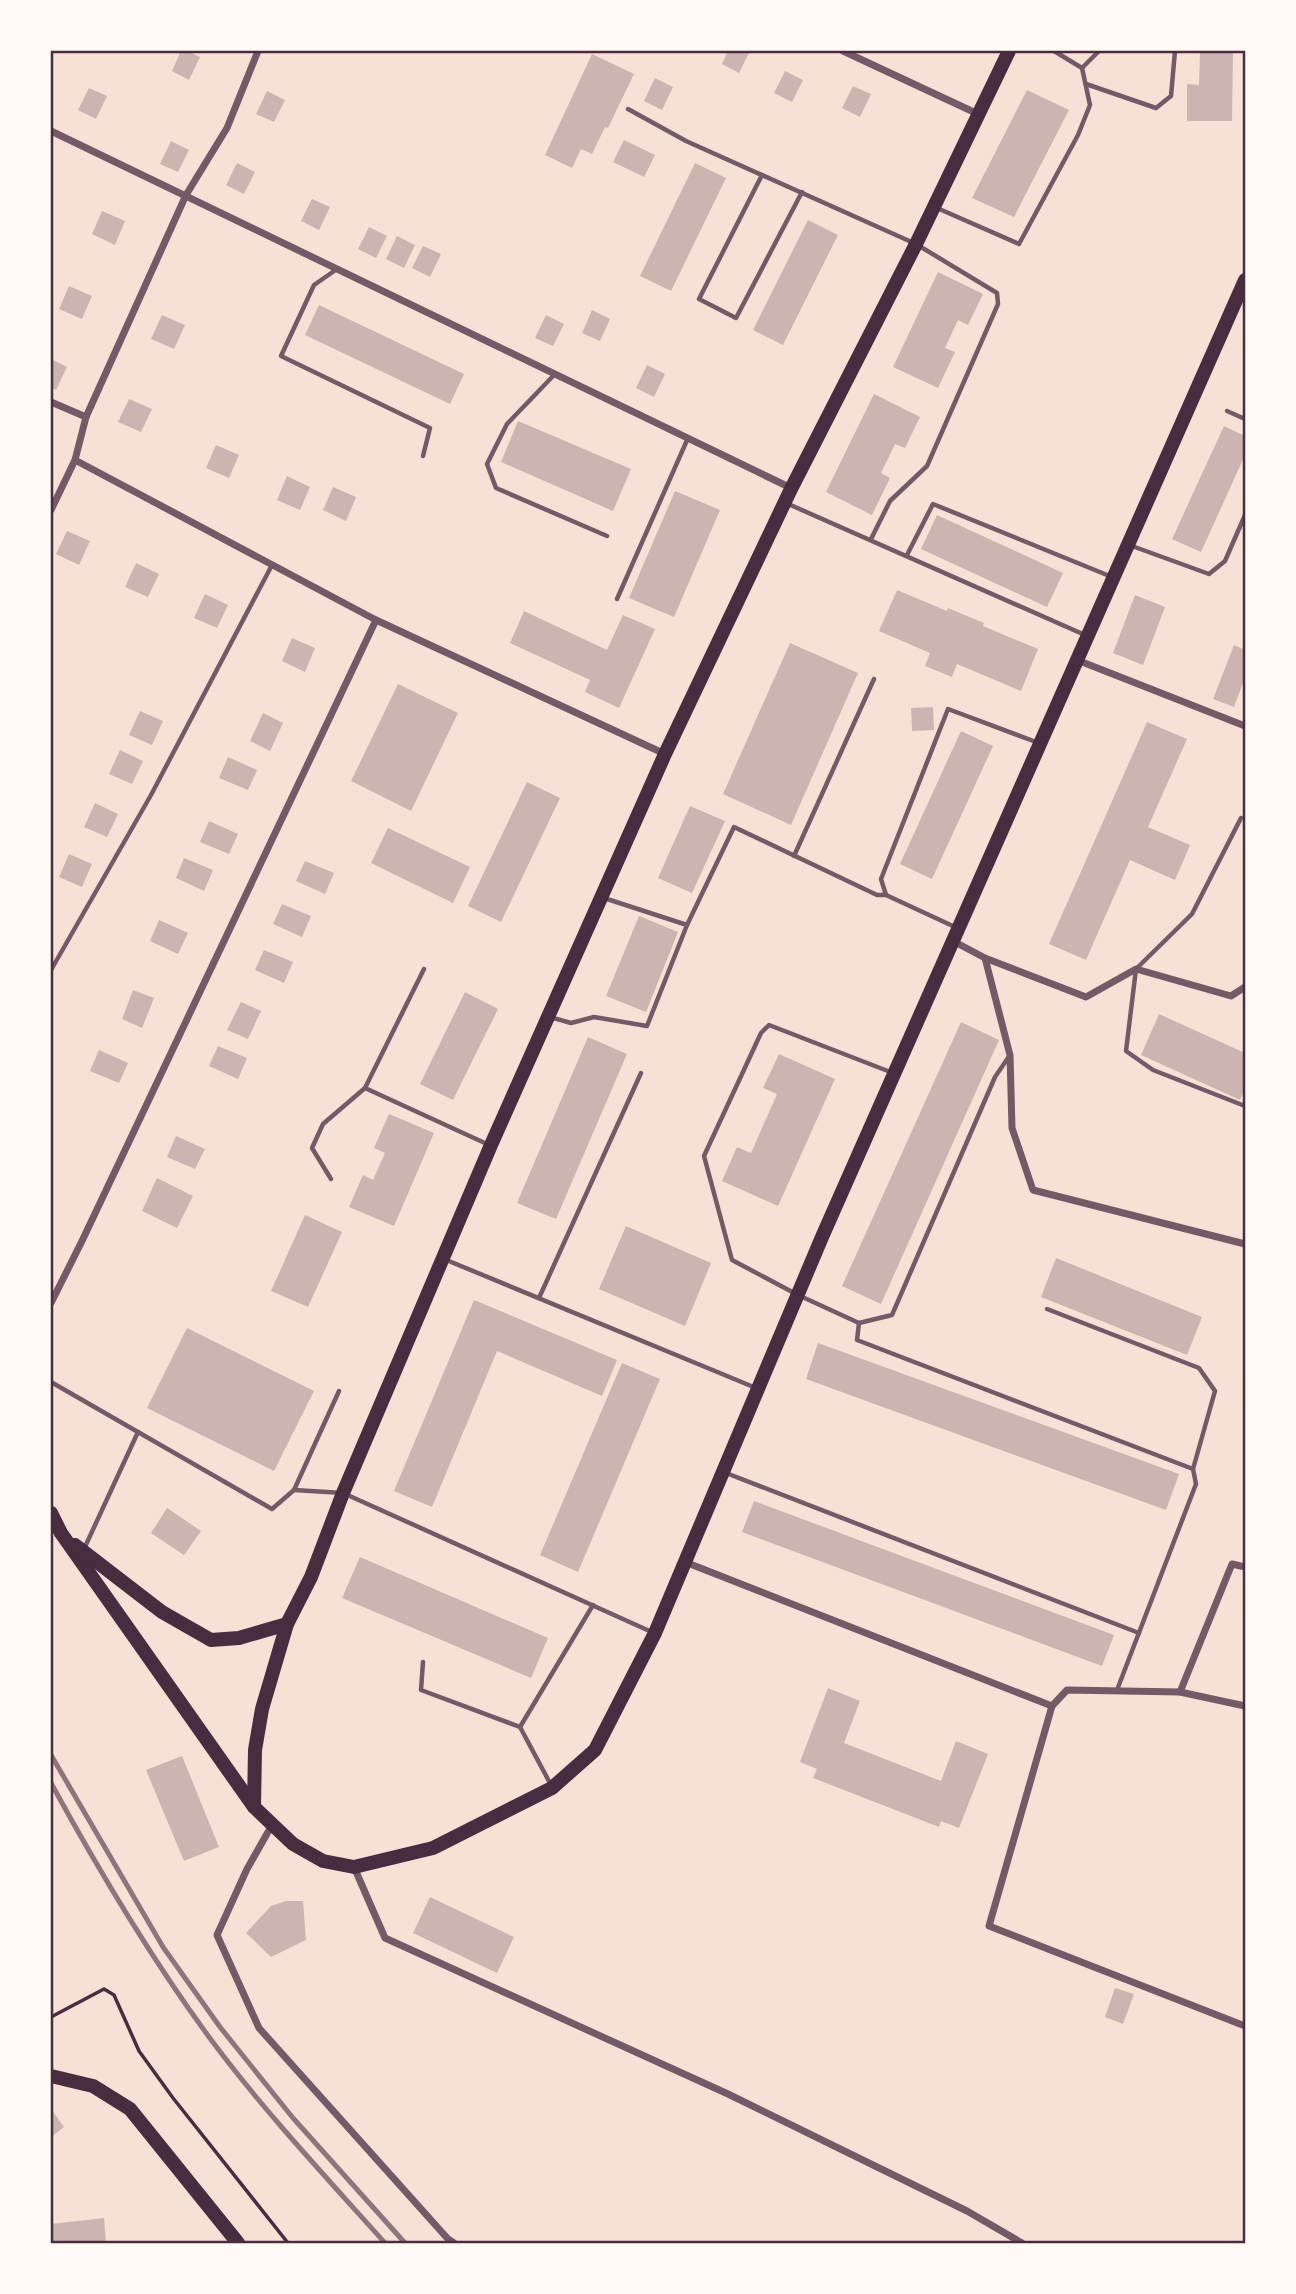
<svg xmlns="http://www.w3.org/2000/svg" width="1296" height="2294" font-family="'Source Sans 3',sans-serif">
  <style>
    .building { fill: #ccb4b1 }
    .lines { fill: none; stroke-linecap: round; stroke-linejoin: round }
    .path { stroke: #4a2c40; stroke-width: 3.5 }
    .service { stroke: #755966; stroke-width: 4.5 }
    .minor { stroke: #755966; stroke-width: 7 }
    .secondary { stroke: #4a2c40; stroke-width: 14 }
    .rail { stroke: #8f747c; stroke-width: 5 }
    .neatline { fill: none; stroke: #4a2c40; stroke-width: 2.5 }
  </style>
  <rect width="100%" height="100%" fill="#f7e1d7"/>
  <g class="building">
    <path d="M181 51H187L200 57 189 80 172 71Z"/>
    <path d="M728 51H750L739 73 722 64Z"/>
    <path d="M1188 51H1233L1232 121H1187V84L1199 85 1200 53H1188Z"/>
    <path d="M592 54 634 74 608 128 605 127 592 154 581 149 572 168 545 155Z"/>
    <path d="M785 71 803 80 792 102 774 93Z"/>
    <path d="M655 78 673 87 662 110 644 101Z"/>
    <path d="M853 86 871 94 860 117 842 108Z"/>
    <path d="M89 88 107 96 96 119 78 110Z"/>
    <path d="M1027 90 1069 110 1014 217 972 198Z"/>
    <path d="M267 91 285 100 274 122 256 114Z"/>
    <path d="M624 140 655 155 644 177 613 162Z"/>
    <path d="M171 141 189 150 178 172 160 164Z"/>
    <path d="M237 163 255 172 244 194 226 185Z"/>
    <path d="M695 163 726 178 671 291 640 276Z"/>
    <path d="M312 199 330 207 319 230 301 221Z"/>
    <path d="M102 211 125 221 115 245 92 234Z"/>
    <path d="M808 220 838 235 783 345 753 330Z"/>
    <path d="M369 227 387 236 376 258 358 249Z"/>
    <path d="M397 236 415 245 404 268 386 259Z"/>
    <path d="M423 246 441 254 430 277 412 268Z"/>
    <path d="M938 272 983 294 968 325 958 320 945 348 955 352 938 388 893 367Z"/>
    <path d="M69 286 92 296 82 319 59 309Z"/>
    <path d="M319 305 464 374 450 404 305 335Z"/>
    <path d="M592 310 610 319 600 341 582 333Z"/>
    <path d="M162 315 185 325 174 349 151 339Z"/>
    <path d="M546 315 564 324 553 346 535 338Z"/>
    <path d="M51 359 67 367 56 390 51 387Z"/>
    <path d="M647 365 665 374 654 397 636 388Z"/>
    <path d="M874 394 920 417 905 448 895 444 881 473 890 478 872 515 826 492Z"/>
    <path d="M129 399 152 409 141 432 118 422Z"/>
    <path d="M518 421 631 469 613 511 501 462Z"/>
    <path d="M1224 426 1245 436V455L1201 552 1172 539Z"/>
    <path d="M216 445 239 455 229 478 206 468Z"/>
    <path d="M287 476 310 487 300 510 277 500Z"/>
    <path d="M333 487 356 497 346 521 323 510Z"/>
    <path d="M675 491 720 510 674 617 629 598Z"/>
    <path d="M937 515 1063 573 1047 607 921 549Z"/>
    <path d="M67 531 90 541 79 565 56 554Z"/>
    <path d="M136 563 159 574 148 597 125 587Z"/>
    <path d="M897 590 947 611 948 608 984 623 983 626 1038 649 1021 691 957 664 952 677 925 666 930 653 879 631Z"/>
    <path d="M205 594 228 605 217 628 194 618Z"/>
    <path d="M1135 595 1165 607 1143 665 1113 653Z"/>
    <path d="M524 611 607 650 623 615 655 629 619 708 585 692 590 680 510 643Z"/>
    <path d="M292 638 315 648 305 672 282 661Z"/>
    <path d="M790 643 858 673 791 825 723 794Z"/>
    <path d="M1234 645 1245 650V677L1234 707 1213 699Z"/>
    <path d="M398 684 458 713 411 811 351 781Z"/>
    <path d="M933 707 934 730 912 731 911 708Z"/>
    <path d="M140 711 163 721 152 745 129 735Z"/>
    <path d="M263 713 283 723 270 751 250 741Z"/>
    <path d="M1147 722 1187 739 1148 827 1190 845 1175 880 1130 860 1086 960 1049 944Z"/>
    <path d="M961 731 993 746 932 879 900 864Z"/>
    <path d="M120 750 143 761 132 784 109 774Z"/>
    <path d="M228 757 257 770 248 790 219 778Z"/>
    <path d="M527 782 560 798 501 922 468 906Z"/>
    <path d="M95 803 118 814 107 837 84 827Z"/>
    <path d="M690 806 725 821 692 893 658 878Z"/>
    <path d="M209 821 238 834 229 854 200 842Z"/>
    <path d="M388 828 470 867 453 903 371 863Z"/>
    <path d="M69 854 92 864 82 887 59 877Z"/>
    <path d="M184 858 213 870 204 891 176 878Z"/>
    <path d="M305 861 334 873 325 894 296 881Z"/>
    <path d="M282 904 311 916 302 937 273 924Z"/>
    <path d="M639 916 678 932 646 1012 606 996Z"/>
    <path d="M159 920 188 933 178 954 150 941Z"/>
    <path d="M264 950 293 962 284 983 255 970Z"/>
    <path d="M133 990 154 998 142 1028 122 1019Z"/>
    <path d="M465 992 498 1009 453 1100 420 1084Z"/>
    <path d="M241 1002 261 1011 248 1039 227 1030Z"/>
    <path d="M1159 1014 1245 1053V1089L1240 1100 1141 1055Z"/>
    <path d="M961 1022 999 1040 881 1304 842 1286Z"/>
    <path d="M588 1037 627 1054 556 1219 517 1203Z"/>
    <path d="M218 1046 247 1058 238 1079 209 1066Z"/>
    <path d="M99 1050 128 1063 119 1083 90 1071Z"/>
    <path d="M779 1054 835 1079 778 1206 722 1181 737 1147 751 1153 777 1094 763 1088Z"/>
    <path d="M389 1114 434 1133 394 1226 349 1207 363 1175 373 1180 385 1153 374 1148Z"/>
    <path d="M176 1136 205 1149 195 1169 167 1157Z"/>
    <path d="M157 1178 193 1196 177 1228 142 1211Z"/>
    <path d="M305 1215 342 1232 308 1307 271 1291Z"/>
    <path d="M626 1226 711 1263 685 1326 599 1289Z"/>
    <path d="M1056 1258 1202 1317 1187 1355 1041 1297Z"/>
    <path d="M474 1300 617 1360 602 1396 497 1351 432 1507 394 1491Z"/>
    <path d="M187 1328 314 1391 274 1471 147 1408Z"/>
    <path d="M818 1343 1179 1474 1166 1510 806 1379Z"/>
    <path d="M622 1363 660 1379 578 1572 540 1555Z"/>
    <path d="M754 1501 1114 1635 1102 1666 742 1532Z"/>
    <path d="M167 1508 201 1531 184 1555 151 1533Z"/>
    <path d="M360 1557 548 1638 531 1678 342 1598Z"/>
    <path d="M828 1688 860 1701 844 1743 941 1781 956 1741 988 1754 959 1828 941 1821 939 1827 813 1778 817 1769 800 1762Z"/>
    <path d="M182 1756 219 1847 184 1861 146 1770Z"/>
    <path d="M430 1897 514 1937 497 1973 413 1933Z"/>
    <path d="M286 1901H303L306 1940 271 1957 246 1933 271 1906Z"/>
    <path d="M1115 1988 1134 1994 1123 2024 1105 2017Z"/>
    <path d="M51 2109 64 2127 51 2137Z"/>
    <path d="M104 2218 106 2243H51V2224Z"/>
  </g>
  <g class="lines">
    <path class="path" d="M51 2017 104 1989 114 1995 139 2051 173 2098 288 2243"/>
    <g class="service">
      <path d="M1082 68 1099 51"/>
      <path d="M1086 84 1156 108 1171 96 1175 51"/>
      <path d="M628 109 686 141 916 244 997 293 998 304 927 466 890 501 871 539"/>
      <path d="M762 175 699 299 736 318 802 192"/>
      <path d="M937 208 1019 244 1078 135 1090 105 1082 68 1054 51"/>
      <path d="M337 269 314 285 281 356 430 428 423 456"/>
      <path d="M555 374 507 424 487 464 496 488 607 536"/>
      <path d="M1227 411 1245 419"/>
      <path d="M786 503 1085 635"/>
      <path d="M1132 546 1209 574 1225 561 1245 515"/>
      <path d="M907 555 933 504 1112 577"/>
      <path d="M617 599 688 438"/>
      <path d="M1241 818 1192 914 1136 969 1126 1051 1153 1070 1245 1106"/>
      <path d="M794 856 874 679"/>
      <path d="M687 925 734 827 877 895H886"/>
      <path d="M955 927 886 895 881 879 948 709 1036 742"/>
      <path d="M424 969 365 1088 487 1144"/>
      <path d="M51 970 151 795 272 565"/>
      <path d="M550 1017 571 1023 594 1017 647 1026 687 925 604 898"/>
      <path d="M893 1073 769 1025 761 1033 704 1156 732 1260 798 1295 859 1323 892 1315 995 1077 1010 1055"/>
      <path d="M331 1179 312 1148 323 1124 365 1088"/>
      <path d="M444 1259 756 1388"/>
      <path d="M539 1298 641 1073"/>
      <path d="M1047 1309 1199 1368 1215 1391 1193 1469"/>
      <path d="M859 1323 857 1340 1193 1469 1196 1484 1117 1690"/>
      <path d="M51 1382 272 1509 294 1490 339 1391"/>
      <path d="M726 1473 1139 1633"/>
      <path d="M294 1490 343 1493 654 1633"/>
      <path d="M84 1549 138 1432"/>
      <path d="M423 1662 421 1690 520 1727 593 1605"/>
      <path d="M520 1727 551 1785"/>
    </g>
    <g class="minor">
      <path d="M843 51 978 114"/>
      <path d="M51 131 791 488"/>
      <path d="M51 402 86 417"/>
      <path d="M75 460 376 620 665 754"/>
      <path d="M51 510 75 460 86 417 186 195 227 128 258 51"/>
      <path d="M1077 660 1245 726"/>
      <path d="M953 941 985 958 1010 1055 1012 1128 1033 1190 1245 1244"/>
      <path d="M985 958 1086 997 1136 969 1231 996 1245 987"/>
      <path d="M51 1303 82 1241 376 620"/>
      <path d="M685 1562 1052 1706 989 1926 1245 2026"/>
      <path d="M1180 1692 1232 1564 1245 1567"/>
      <path d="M1052 1706 1067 1690 1180 1692 1245 1706"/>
      <path d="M272 1825 247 1869 217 1935 259 2028 448 2239 454 2243"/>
      <path d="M354 1867 385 1938 728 2094 967 2211 1022 2243"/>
    </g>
    <g class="secondary">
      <path d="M51 1513 61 1533 254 1807 293 1844 323 1861 354 1867 433 1848 552 1788 595 1750 655 1633 822 1237 1245 280"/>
      <path d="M75 1545 162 1612 211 1640 239 1638 287 1624 311 1577 343 1493 491 1145 665 754 791 489 916 244 1009 51"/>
      <path d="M254 1807 255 1750 262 1709 287 1624"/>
      <path d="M51 2076 93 2086 130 2109 238 2243"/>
    </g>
    <g class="rail">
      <path d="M51 1755 163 1947 220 2027 293 2118 405 2243"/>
      <path d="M51 1783C99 1871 152 1960 212 2041 265 2112 326 2177 385 2243"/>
    </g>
  </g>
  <rect width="1296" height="2294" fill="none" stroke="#fffaf5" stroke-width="105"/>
  <rect x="52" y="52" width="1192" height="2190" class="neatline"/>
</svg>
